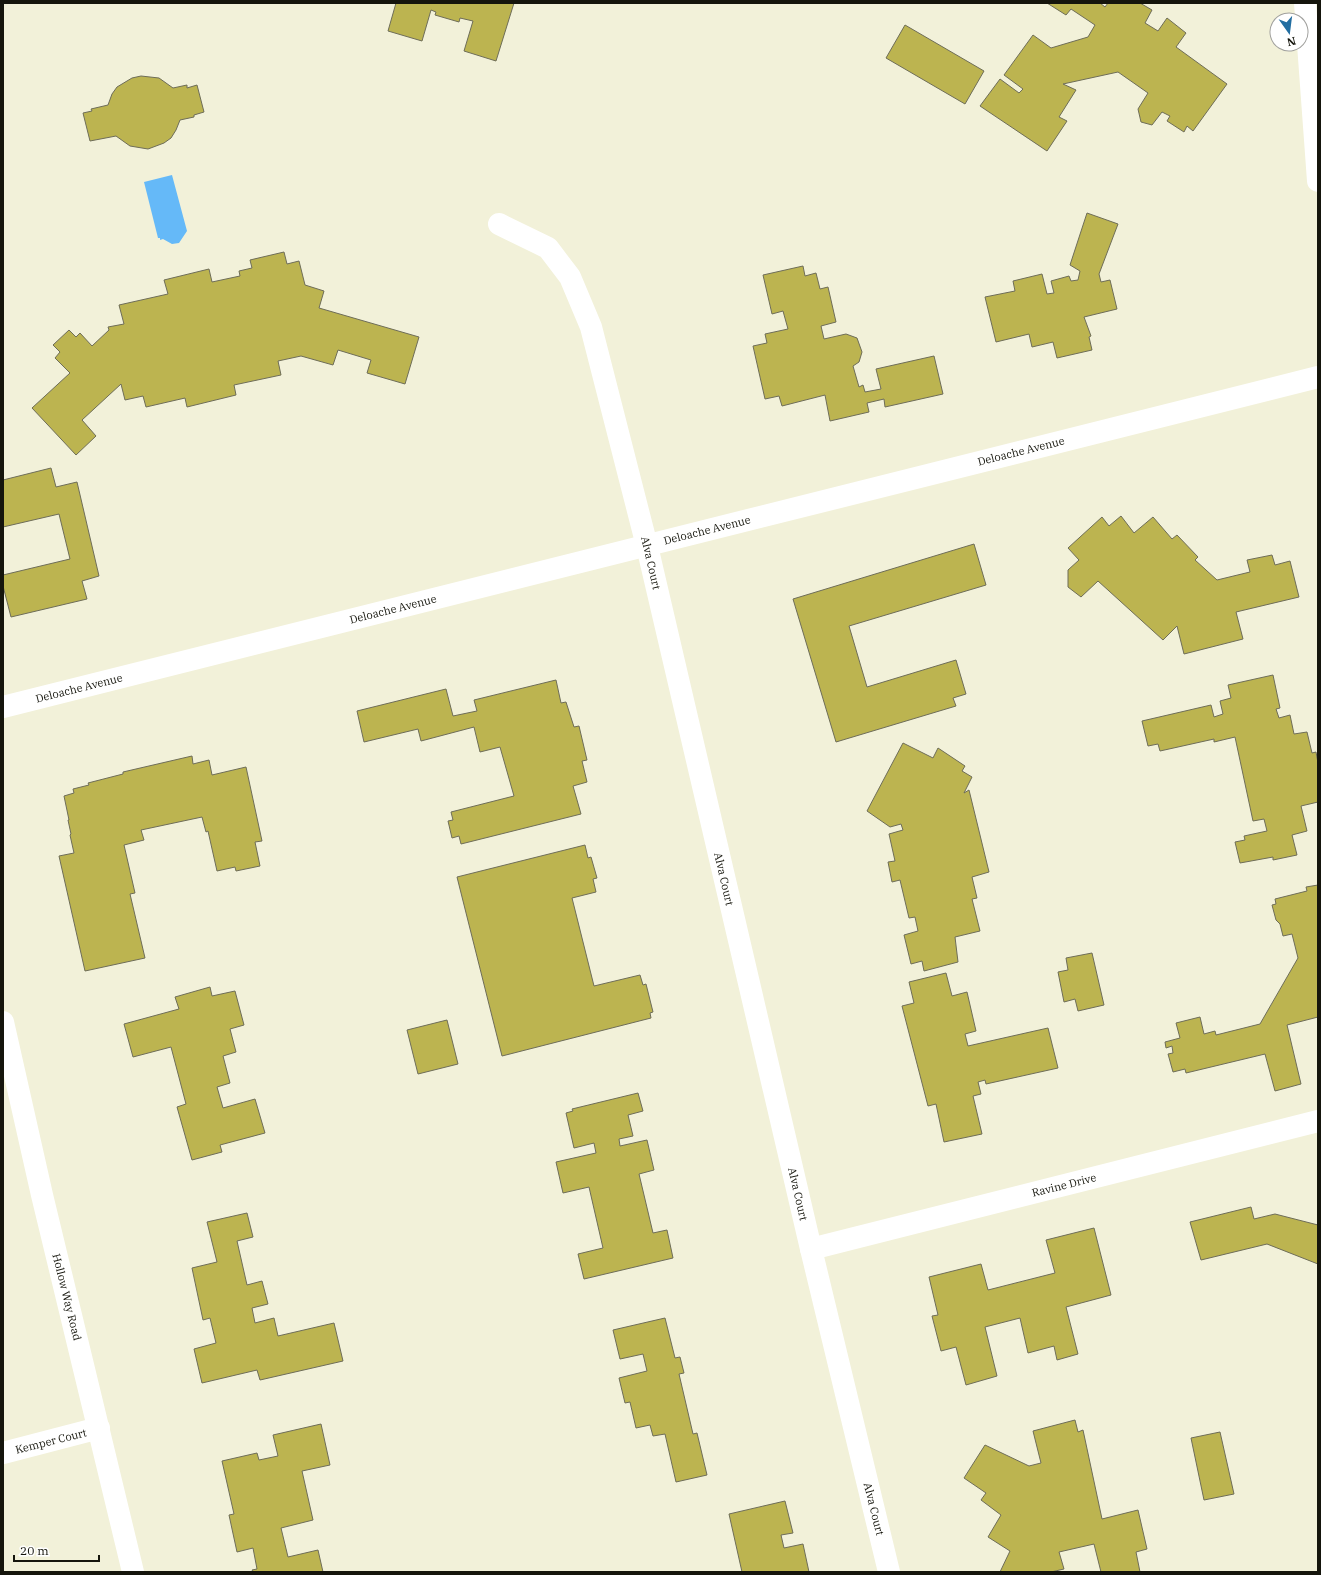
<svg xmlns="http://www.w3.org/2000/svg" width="1321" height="1575" font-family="'IBM Plex Serif',serif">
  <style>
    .water { fill: #65b9f8 }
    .building { fill: #bcb450; stroke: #6e6d58 }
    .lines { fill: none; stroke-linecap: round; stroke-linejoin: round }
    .street { stroke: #fff; stroke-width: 22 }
    .labels { text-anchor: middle; stroke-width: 3.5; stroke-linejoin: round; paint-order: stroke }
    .street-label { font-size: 11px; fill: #15150c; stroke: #fff }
  </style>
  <rect width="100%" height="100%" fill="#f2f1d9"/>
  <path class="water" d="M172 175 187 231 179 243 172 244 163 239 160 240V238H158L144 182Z"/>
  <g class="building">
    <path d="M396 3H514L496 61 464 51 473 21 460 18 459 22 435 15 436 12 431 10 422 41 388 31Z"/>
    <path d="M1047 3H1100L1105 7 1108 3H1140L1152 10 1145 23 1158 31 1167 18 1186 33 1176 47 1227 84 1193 131 1187 126 1184 132 1167 121 1170 116 1162 112 1152 125 1141 122 1138 109 1148 93 1118 72 1063 84 1076 90 1059 117 1067 121 1047 151 980 106 1000 79 1019 93 1023 89 1004 75 1033 35 1051 48 1088 37 1095 25 1071 9 1066 15Z"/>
    <path d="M905 25 984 71 965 104 886 58Z"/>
    <path d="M141 76 159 78 173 88 187 85V88L197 85 204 112 194 115V117L180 120 176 130 171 138 164 143 148 149 130 146 116 136 90 141 83 113 92 111 91 109 108 105 112 94 117 87 132 78Z"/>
    <path d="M1087 213 1118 224 1099 274 1101 282 1110 280 1117 309 1084 317 1091 336 1089 337 1092 350 1057 358 1053 342 1032 347 1029 334 996 342 985 297 1015 291 1013 281 1042 274 1047 294 1054 293 1051 281 1069 276 1071 281 1078 280 1080 271 1070 265Z"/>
    <path d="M284 252 287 264 299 261 305 285 324 291 319 308 419 337 405 384 367 373 371 360 338 350 333 365 301 356 278 361 281 375 234 385 236 395 187 407 185 398 146 407 143 396 125 400 121 384 82 420 96 436 76 455 32 408 70 373 55 358 60 352 53 345 69 330 76 337 80 333 92 346 109 330 108 327 124 324 119 305 168 294 164 280 209 269 212 282 240 276 239 271 252 268 250 260Z"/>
    <path d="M803 266 805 276 816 273 820 289 828 287 836 322 821 326 824 339 846 334 857 338 862 352 859 362 853 366 859 387 863 385 865 392 881 389 876 369 934 356 943 394 885 407 884 399 867 403 869 412 830 421 825 395 782 406 779 396 765 399 753 346 767 343 765 334 788 329 783 311 772 314 763 275Z"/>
    <path d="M51 468 56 487 77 482 99 576 82 581 87 599 11 617 3 586V575L70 559 59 514 3 527V480Z"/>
    <path d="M1121 516 1134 533 1153 517 1172 539 1177 535 1198 557 1195 560 1217 580 1250 572 1247 560 1272 555 1275 565 1290 561 1299 597 1236 612 1243 639 1184 654 1177 626 1163 640 1098 581 1081 597 1068 587V570L1079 560 1068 548 1102 517 1109 526Z"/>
    <path d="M974 544 986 585 849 626 867 687 956 660 966 694 953 698 956 706 836 742 793 599Z"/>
    <path d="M1273 675 1280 708 1276 709 1279 718 1290 715 1294 734 1307 732 1312 753 1316 752 1318 763V802L1301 806 1307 831 1292 835 1297 855 1273 860V857L1240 863 1235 842 1245 840 1244 836 1267 831 1264 819 1253 821 1235 737 1214 742V739L1160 751 1158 744 1148 746 1142 721 1211 705 1214 717 1223 714 1220 701 1231 698 1228 685Z"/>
    <path d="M556 680 561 703 566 702 574 727 579 726 587 760 582 761 587 782 573 786 581 814 461 844 459 836 452 838 448 821 453 820 451 812 514 796 500 747 480 752 474 727 421 741 418 729 364 742 357 711 446 689 453 716 477 711 474 700Z"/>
    <path d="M903 743 933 758 938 748 965 766 962 771 972 777 964 793 969 790 989 872 972 877 977 898 972 899 980 931 955 937 958 962 924 971 922 961 911 964 904 935 918 931 915 917 909 918 900 880 892 882 888 862 895 861 889 834 903 830 901 824 890 827 867 811Z"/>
    <path d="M192 756 193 764 209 760 212 775 246 767 262 841 255 842 260 866 236 871 235 867 217 871 208 831 206 832 202 817 141 830 144 840 124 845 135 893 130 894 145 958 85 971 59 856 74 853 70 835 71 834 68 820H69L64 796 74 793 73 789 89 785 88 783 123 774V772Z"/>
    <path d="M585 845 588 858 591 857 597 878 593 879 596 892 572 898 594 986 640 975 643 985 646 984 653 1012 650 1013 651 1018 502 1056 457 877Z"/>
    <path d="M1318 885V1017L1287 1025 1301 1084 1275 1091 1265 1054 1186 1073 1185 1069 1173 1072 1168 1054 1173 1053 1172 1046 1166 1048 1165 1042 1180 1038 1176 1023 1200 1017 1204 1034 1215 1031 1216 1035 1260 1024 1298 958 1292 934 1283 936 1280 924 1276 920 1272 905 1276 904 1275 899 1307 891 1306 887Z"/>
    <path d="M1092 953 1104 1005 1078 1011 1075 999 1064 1002 1058 972 1068 970 1066 958Z"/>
    <path d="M946 973 952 996 967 992 976 1031 965 1034 968 1046 1048 1028 1058 1068 986 1084 985 1080 978 1082 981 1094 973 1096 982 1134 944 1142 936 1104 928 1106 902 1006 914 1003 909 982Z"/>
    <path d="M210 987 212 996 235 991 244 1025 230 1029 236 1052 223 1056 230 1083 217 1087 223 1108 255 1099 265 1133 220 1145 222 1152 192 1160 177 1107 186 1104 171 1047 133 1057 124 1024 179 1009 175 997Z"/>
    <path d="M447 1020 458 1064 418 1074 407 1030Z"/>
    <path d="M638 1093 643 1111 628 1115 633 1136 619 1139 620 1146 647 1140 654 1170 639 1174 653 1233 667 1230 673 1258 584 1279 578 1254 603 1248 589 1187 563 1193 556 1162 596 1153 594 1143 574 1148 566 1113 573 1111 572 1109Z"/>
    <path d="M1251 1207 1254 1219 1275 1214 1318 1225V1264L1267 1244 1201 1260 1190 1222Z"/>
    <path d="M247 1213 253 1237 237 1241 247 1285 262 1281 268 1304 252 1308 255 1323 274 1318 278 1336 334 1323 343 1361 260 1380 257 1370 202 1383 194 1349 216 1343 210 1318 203 1320 192 1268 217 1262 207 1222Z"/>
    <path d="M1094 1228 1111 1295 1066 1307 1078 1354 1057 1360 1054 1346 1028 1353 1020 1318 985 1327 997 1376 966 1385 956 1347 941 1351 932 1316 938 1315 929 1277 981 1264 988 1290 1055 1273 1046 1240Z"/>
    <path d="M665 1318 675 1358 680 1357 684 1373 679 1374 693 1434 697 1433 707 1475 676 1482 665 1434 653 1436 650 1425 636 1428 630 1402 625 1403 619 1378 647 1371 643 1354 620 1359 613 1330Z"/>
    <path d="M1075 1420 1078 1432 1083 1430 1102 1519 1138 1510 1147 1549 1136 1552 1140 1572H1101L1094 1544 1059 1552 1064 1569 1051 1572H1000L1010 1551 988 1537 1001 1515 981 1500 986 1493 964 1478 985 1445 1029 1466 1041 1463 1033 1431Z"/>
    <path d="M321 1424 330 1465 302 1471 313 1520 281 1528 288 1557 318 1550 323 1572H253L252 1570 257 1569 253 1548 237 1552 229 1515 234 1514 222 1461 257 1453 259 1460 278 1456 273 1435Z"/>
    <path d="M1220 1432 1234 1494 1204 1500 1191 1438Z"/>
    <path d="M785 1501 793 1533 781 1535 784 1548 803 1544 809 1572H742L729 1514Z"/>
  </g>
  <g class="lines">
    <g class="street">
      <path d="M1305 3 1318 181"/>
      <path d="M499 224 548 248 570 277 591 327 647 546 811 1249 889 1572"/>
      <path d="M3 707 1318 377"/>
      <path d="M3 1022 42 1195 133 1572"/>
      <path d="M811 1249 1318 1121"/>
      <path d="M3 1453 99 1428"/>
    </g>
  </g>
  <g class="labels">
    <g class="street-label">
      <text transform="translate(1021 451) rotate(-14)" y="4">Deloache Avenue</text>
      <text transform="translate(707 530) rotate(-14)" y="4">Deloache Avenue</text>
      <text transform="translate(651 563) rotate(77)" y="4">Alva Court</text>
      <text transform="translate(393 609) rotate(-14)" y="4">Deloache Avenue</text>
      <text transform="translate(79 688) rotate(-14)" y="4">Deloache Avenue</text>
      <text transform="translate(724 879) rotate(77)" y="4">Alva Court</text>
      <text transform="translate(1064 1185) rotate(-14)" y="4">Ravine Drive</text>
      <text transform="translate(798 1194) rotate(77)" y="4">Alva Court</text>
      <text transform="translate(67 1297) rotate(76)" y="4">Hollow Way Road</text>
      <text transform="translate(51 1441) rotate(-14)" y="4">Kemper Court</text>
      <text transform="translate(874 1509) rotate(76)" y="4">Alva Court</text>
    </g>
  </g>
  <rect width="1321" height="1575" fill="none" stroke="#15150c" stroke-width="8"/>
  <g transform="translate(1289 32) rotate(166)"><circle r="19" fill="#ffffff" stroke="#a1a19e"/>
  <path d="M0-3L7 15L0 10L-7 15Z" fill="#226ea1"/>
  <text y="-6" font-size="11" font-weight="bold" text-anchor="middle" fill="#15150c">N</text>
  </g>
  <path d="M14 1555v6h85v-6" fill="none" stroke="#15150c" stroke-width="2"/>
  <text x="20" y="1555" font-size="12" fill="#15150c" stroke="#ffffff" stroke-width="3" paint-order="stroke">20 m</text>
</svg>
